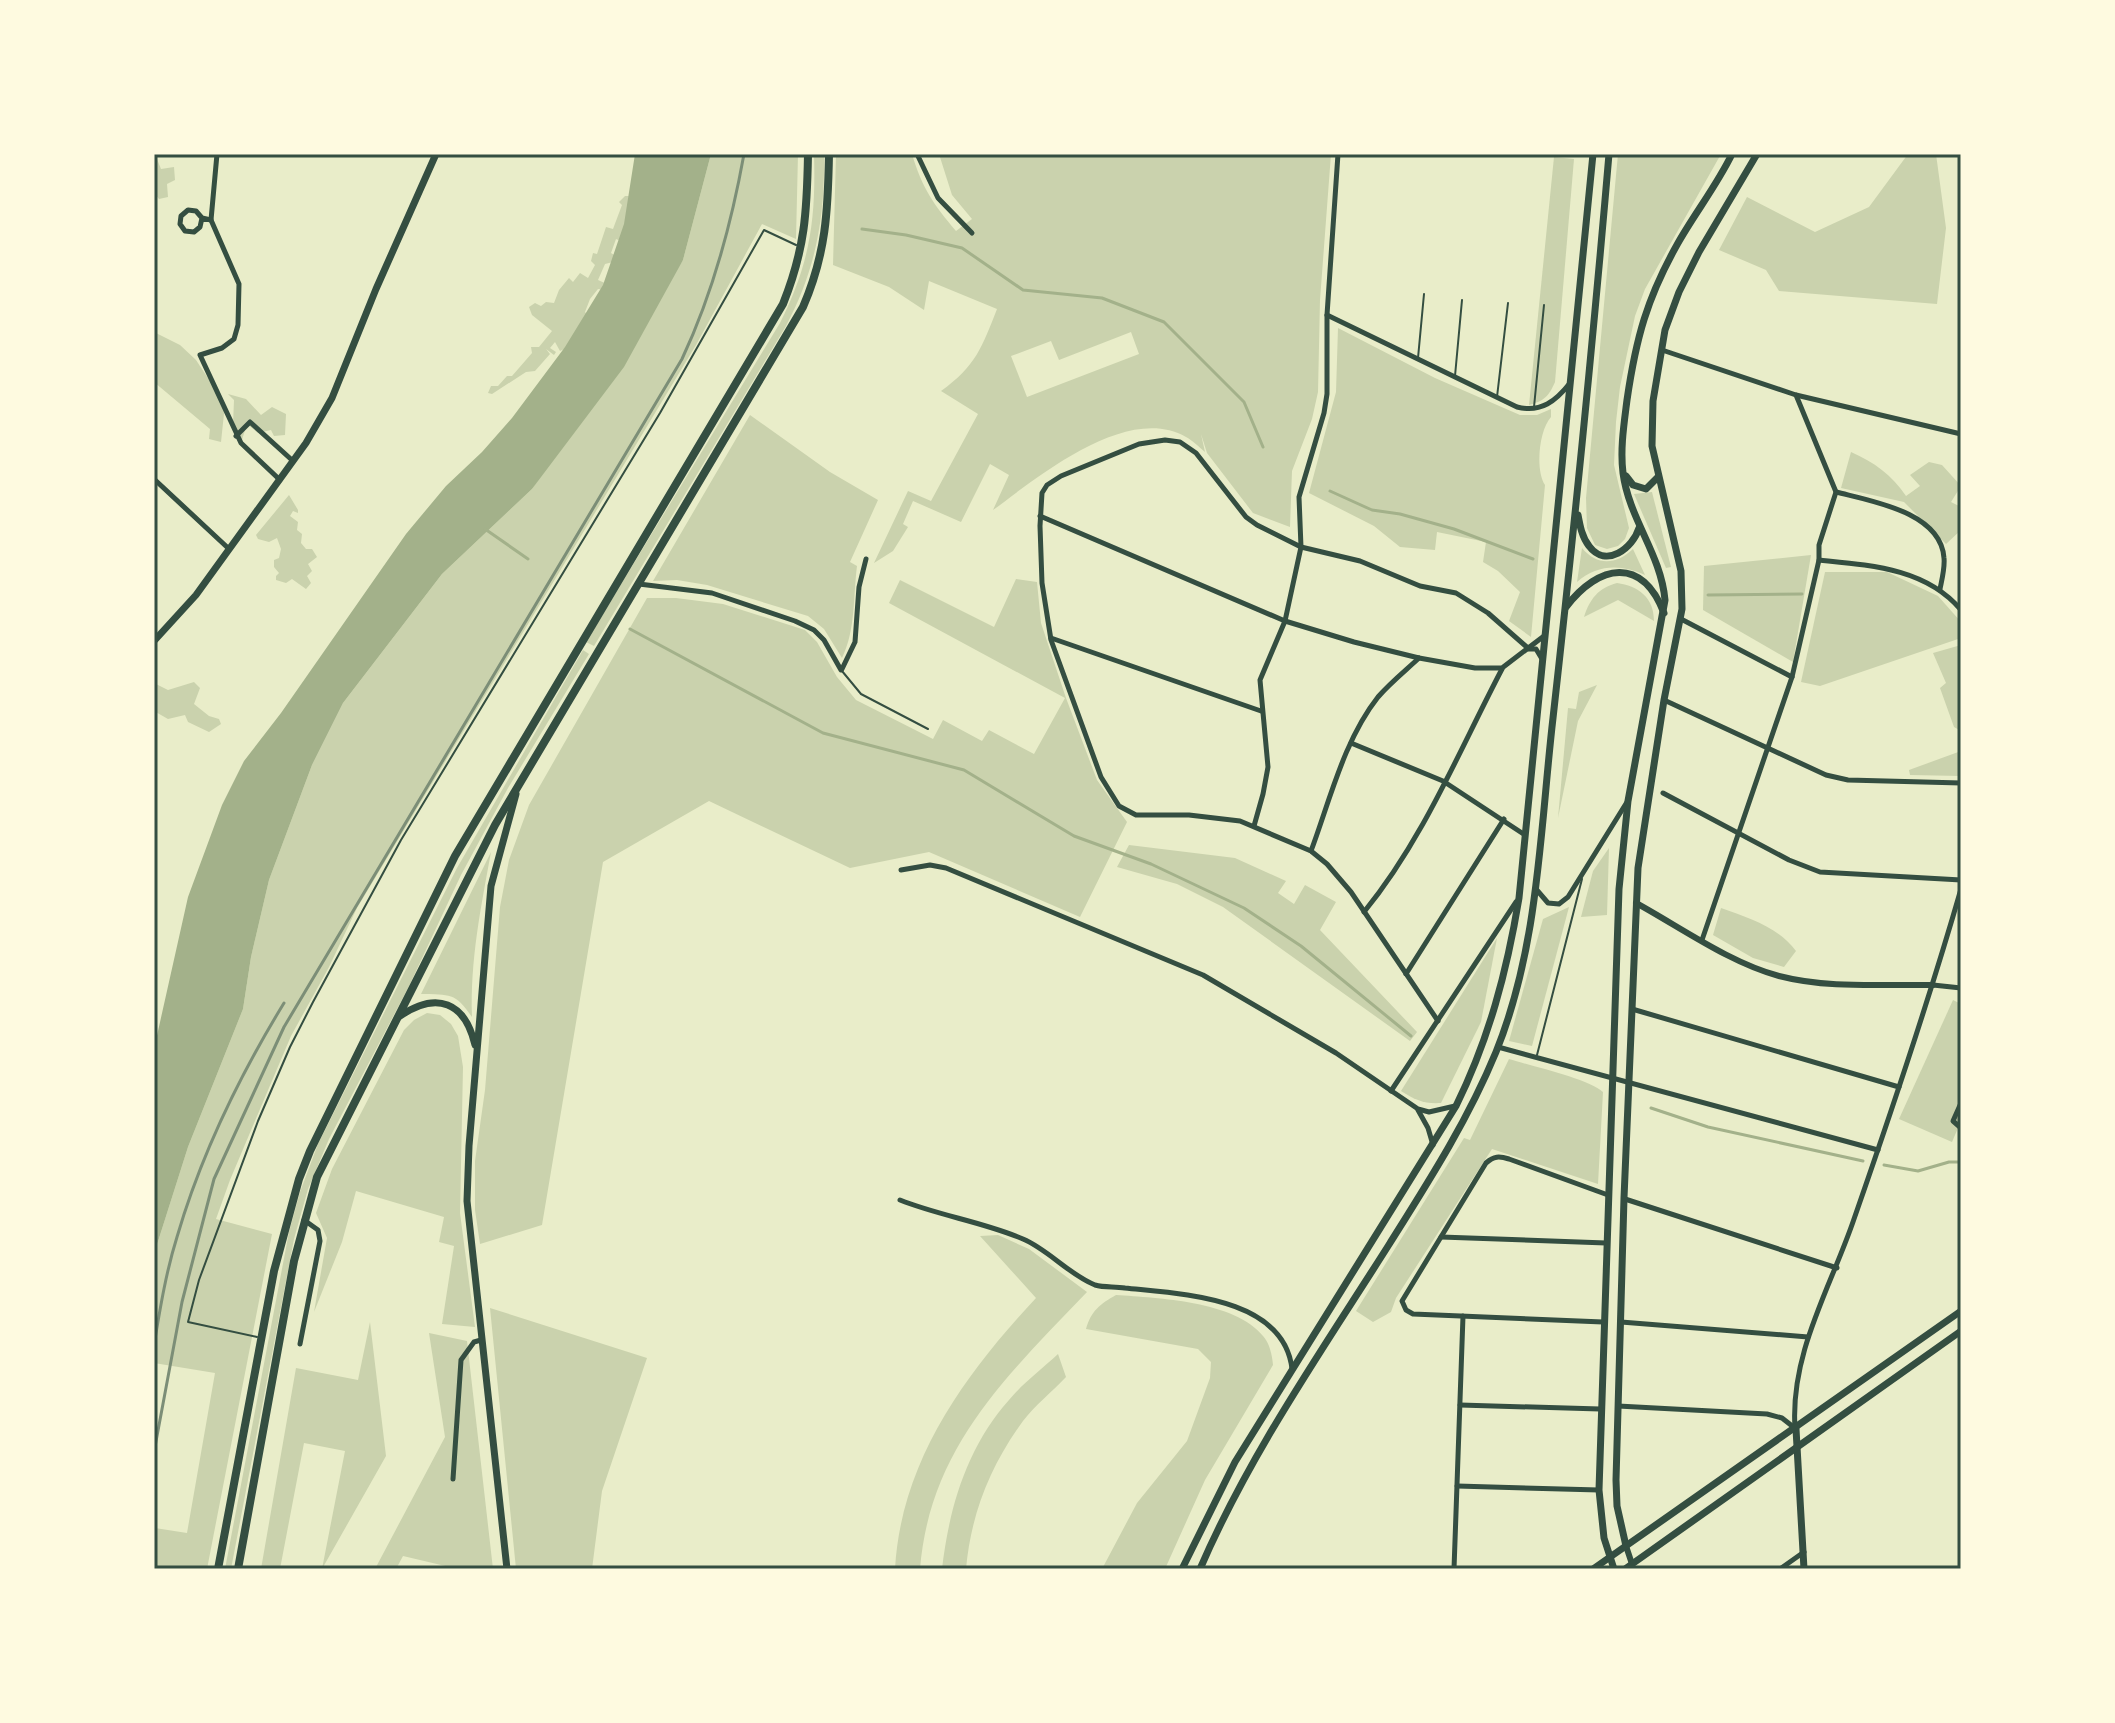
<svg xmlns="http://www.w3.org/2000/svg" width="2115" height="1723" font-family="'Sofia Sans Condensed',sans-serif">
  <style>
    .green { fill: #cad2ad; fill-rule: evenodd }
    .water { fill: #a3b18a }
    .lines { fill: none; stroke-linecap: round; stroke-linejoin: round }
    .stream { stroke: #a3b18a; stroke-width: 3 }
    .service { stroke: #344e41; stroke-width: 2 }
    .minor { stroke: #344e41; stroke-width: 5 }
    .tertiary { stroke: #344e41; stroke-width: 6 }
    .secondary { stroke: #344e41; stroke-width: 7 }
    .primary { stroke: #344e41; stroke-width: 7 }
    .trunk { stroke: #344e41; stroke-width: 8 }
    .rail { stroke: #7c8e77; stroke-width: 3 }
    .neatline { fill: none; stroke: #344e41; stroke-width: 3 }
  </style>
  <rect width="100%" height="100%" fill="#e9edc9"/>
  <g class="green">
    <path d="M711 154H798L796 239 762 224 696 345 357 908 329 967 291 1036 230 1180 216 1219 272 1234 207 1569H154L155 1528 187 1533 215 1373 154 1363V1254L188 1147 243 1009 251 957 269 880 312 765 343 703 442 574 532 489 683 260Z"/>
    <path d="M814 154H824C825 218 816 269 786 326L594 646 586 642 780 323C810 263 816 220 814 154Z"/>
    <path d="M836 154H912C922 188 934 205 956 231L972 219 952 195 939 154H1331L1320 300 1318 392 1312 419 1292 471 1290 527 1253 513 1207 453 1201 434 1205 452C1199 447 1192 440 1186 437 1127 403 1038 477 993 510L1009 475 990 464 961 522 913 501 903 524 908 527 893 551 874 563 908 491 931 501 978 414 941 391C976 366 982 347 997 309L929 281 924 310 889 287 833 265ZM1131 332 1139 354 1027 397 1011 356 1051 341 1059 360Z"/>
    <path d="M1618 154H1721L1645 289 1635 316 1620 387 1616 422 1614 465 1629 528 1625 539 1618 546 1607 549 1595 545 1587 528 1586 498Z"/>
    <path d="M1908 154H1936L1946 228 1937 304 1779 291 1766 270 1719 250 1747 197 1815 232 1869 207Z"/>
    <path d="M1554 157 1574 159 1555 382C1549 396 1544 401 1529 405Z"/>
    <path d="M157 159 161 169 174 167 175 180 167 184 168 197 159 199 154 193V166Z"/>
    <path d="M625 196H629L623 242 616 239 611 253 616 256 613 262 605 264 598 280 607 284 605 290 598 289 590 299 585 312 589 317 575 344 560 351 555 342 550 348 556 352 554 355 546 349 550 354 535 371 526 372 492 394 488 393 491 386H498L507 376H512L532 353 531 347H539L552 331 532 315 529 307 535 303 541 306 546 302 554 303 559 290 569 278 573 282 580 273 588 278 595 265 591 261 593 253 597 254 606 227 613 229 622 205 619 202Z"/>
    <path d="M1338 328 1435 378 1520 415H1537L1551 409V417C1539 430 1535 470 1545 485L1531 637 1509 621 1520 592 1498 571 1483 562 1486 542 1437 532 1435 550 1400 547 1374 526 1309 493 1336 392Z"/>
    <path d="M154 332 180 345 196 360 225 404 221 442 209 439 210 429 154 382Z"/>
    <path d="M228 394 246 399 261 415 272 407 286 414 285 435 274 436 271 430 258 433 247 424 241 443 233 425 234 400Z"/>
    <path d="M750 415 830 472 878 500 850 562 857 566C853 597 856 629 842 658L824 629 808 616 707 585 677 580 653 581Z"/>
    <path d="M1851 452C1874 462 1892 475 1906 496L1920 486 1910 475 1929 462 1942 465 1961 486 1951 502 1961 507V530L1946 544 1904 502 1841 488Z"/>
    <path d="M1652 492 1671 567 1666 568 1634 494Z"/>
    <path d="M289 495 298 510V513L293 511 290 516 298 522 297 530 302 534 301 543 306 549H312L317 557 308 564 312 571 307 576 311 583 306 589 292 579 286 583 276 580V576L279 573 274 567V560L279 558 281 549 277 538 269 542 258 539 256 535Z"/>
    <path d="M1582 548C1597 566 1616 565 1633 549L1645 575C1622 564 1597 564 1577 582Z"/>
    <path d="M1811 555 1793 662 1703 610 1704 566Z"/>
    <path d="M1825 572H1887L1938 596 1961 622V638L1820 686 1801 682Z"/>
    <path d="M1016 579 1037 582 1041 623 1066 698 1097 780 1127 822 1080 917 929 852 850 868 709 801 603 862 542 1225 480 1244 475 1210V1161L485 1090 500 907 509 860 529 805 647 598H676L723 604 805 630 817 642 837 677 856 700 933 739 943 720 982 741 989 730 1034 754 1065 698 889 603 900 580 994 627Z"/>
    <path d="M1617 583C1638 586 1654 597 1654 621L1618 600 1584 617C1590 599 1598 588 1617 583Z"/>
    <path d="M1961 645V731L1954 727 1940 688 1946 683 1933 653Z"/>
    <path d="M583 650 589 654 508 788 461 875 409 986 329 1139 308 1189 294 1239 231 1569H225L289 1232 300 1192 318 1144 457 868Z"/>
    <path d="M194 682 200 688 194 704 209 716 219 719 221 724 209 732 188 722 185 715 168 719 154 711V683L168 690Z"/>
    <path d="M1597 685 1578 721 1558 818 1568 708 1576 709 1579 692Z"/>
    <path d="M1961 751V776L1910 775 1909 770Z"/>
    <path d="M1129 845 1235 858 1286 881 1278 893 1294 904 1305 885 1336 902 1320 930 1417 1032 1410 1041 1223 907 1177 884 1117 867Z"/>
    <path d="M1609 848 1607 915 1581 917 1593 871Z"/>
    <path d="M491 852C481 907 470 960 472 1017 455 992 450 995 421 994Z"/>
    <path d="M1569 907 1532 1046 1509 1041 1543 919Z"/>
    <path d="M1721 908C1749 918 1778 927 1796 951L1784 967 1753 958 1713 935Z"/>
    <path d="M1497 938 1481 1022 1441 1103C1424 1104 1415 1100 1401 1091Z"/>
    <path d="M1953 1000 1961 1004V1121L1952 1142 1899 1119Z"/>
    <path d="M427 1013 440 1015 451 1024 458 1036 463 1067 460 1213 475 1327 442 1324 454 1246 439 1242 444 1217 356 1191 342 1242 314 1312 327 1238 316 1213 332 1169 404 1030 414 1020Z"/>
    <path d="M1509 1059C1531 1066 1589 1079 1603 1092L1598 1184 1492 1149 1396 1298 1391 1312 1373 1322 1356 1311 1464 1138 1470 1140Z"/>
    <path d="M998 1235 1029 1249 1087 1292C1008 1375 930 1446 920 1569H895C901 1461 965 1374 1036 1298L980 1236Z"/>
    <path d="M1116 1295C1158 1298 1235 1301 1263 1336 1270 1344 1272 1355 1273 1365L1205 1480 1165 1569H1102L1137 1503 1187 1441 1210 1378 1211 1362 1198 1349 1086 1329C1091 1311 1100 1304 1116 1295Z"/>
    <path d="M490 1308 647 1358 602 1491 592 1569H516Z"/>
    <path d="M370 1322 386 1456 322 1569 345 1451 304 1443 280 1569H261L296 1368 358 1380Z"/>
    <path d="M429 1333 467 1341 493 1569H458L403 1556 396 1569H375L445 1437Z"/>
    <path d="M1058 1354 1066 1377C1052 1392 1035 1405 1023 1421 990 1466 971 1514 966 1569H942C949 1508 967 1447 1009 1400 1023 1383 1042 1369 1058 1354Z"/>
  </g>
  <path class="water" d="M635 154H711L683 260 624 367 532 489 442 574 343 703 312 765 269 880 251 957 243 1009 188 1147 154 1254V1049L188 897 222 805 244 761 281 713 406 534 446 486 482 452 512 418 565 347 603 285 624 224Z"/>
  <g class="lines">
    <g class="stream">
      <path d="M862 229 906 235 962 248 1023 290 1102 298 1164 322 1244 402 1263 447"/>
      <path d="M1330 491 1372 510 1400 514 1454 529 1533 559"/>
      <path d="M485 529 528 559"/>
      <path d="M1708 595 1802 594"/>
      <path d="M630 629 823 733 964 770 1074 836 1151 864 1244 908 1301 946 1411 1036"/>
      <path d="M1651 1108 1708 1127 1863 1161"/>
      <path d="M1884 1165 1918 1171 1949 1162H1961"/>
    </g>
    <g class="service">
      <path d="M1418 358 1424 294"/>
      <path d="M1455 376 1462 300"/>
      <path d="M1497 397 1508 303"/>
      <path d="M1534 407 1544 305"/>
      <path d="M842 671 861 694 928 729"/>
      <path d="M1537 1055 1582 879"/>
      <path d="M257 1337 188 1322 199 1280 258 1121 290 1047 313 1002 401 840 660 413 764 230 796 245"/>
    </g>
    <g class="minor">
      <path d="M217 154 211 220 239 284 238 325 234 339 222 348 200 355 241 443 280 480"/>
      <path d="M917 154 938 198 972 233"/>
      <path d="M202 218 200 227 194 232 185 231 180 224 181 216 188 210 196 211 202 218 211 220"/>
      <path d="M1327 315 1517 407C1541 413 1556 401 1570 383"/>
      <path d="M1662 350 1796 395 1961 434"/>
      <path d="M236 436 250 422 293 461"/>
      <path d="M154 479 228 548"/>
      <path d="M1836 492C1871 501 1941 512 1944 558 1945 568 1942 579 1940 589"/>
      <path d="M1040 516 1285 621 1354 642 1419 658 1475 668H1502L1544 636"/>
      <path d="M1819 560C1869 565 1926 568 1961 610"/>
      <path d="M639 584 712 593 795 621 814 630 824 640 841 670"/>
      <path d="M1681 619 1792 677"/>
      <path d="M1051 638 1261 711"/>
      <path d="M842 669 855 642 859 587 866 559"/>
      <path d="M1664 700 1826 775 1848 780 1961 783"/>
      <path d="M1351 743 1443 781 1525 835"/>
      <path d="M1663 793 1789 860 1820 872 1961 880"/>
      <path d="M1254 826 1263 794 1268 767 1260 680 1285 621 1301 547 1299 497 1324 413 1327 394V315L1338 154"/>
      <path d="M1311 851C1330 800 1344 740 1378 697 1390 683 1405 671 1419 658"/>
      <path d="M901 870 930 865 946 868 1203 975 1336 1053 1418 1109 1429 1112 1455 1106"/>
      <path d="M1536 889 1548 903 1559 904 1568 897 1627 802"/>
      <path d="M1364 912C1423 840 1459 751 1502 669"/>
      <path d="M1702 940 1792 677 1819 560V545L1836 492 1796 395"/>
      <path d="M1406 974 1504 819"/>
      <path d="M1933 985 1961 988"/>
      <path d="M1632 1009 1899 1087"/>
      <path d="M1438 1021 1351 892 1327 864 1311 851 1240 821 1189 815H1136L1119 806 1101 777 1051 640 1042 583 1040 526 1042 493 1047 485 1061 476 1139 444 1165 440 1180 442 1196 453 1246 517 1257 525 1301 547 1360 561 1420 586 1456 593 1488 613 1529 649H1536L1542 659"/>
      <path d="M1498 1047 1878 1150"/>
      <path d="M1391 1091 1516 902"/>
      <path d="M1961 1103 1953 1121 1961 1128"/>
      <path d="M1418 1110 1428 1128 1433 1145"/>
      <path d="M1625 1199 1837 1268"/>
      <path d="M900 1200C940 1216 984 1222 1023 1239 1049 1250 1068 1274 1095 1285 1105 1288 1115 1286 1125 1288 1181 1294 1284 1297 1292 1369"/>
      <path d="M1441 1237 1606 1243"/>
      <path d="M1603 1322 1413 1314 1406 1310 1402 1301 1486 1163C1494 1156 1499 1156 1509 1159L1608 1195"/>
      <path d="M1621 1322 1808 1337"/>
      <path d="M300 1344 320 1241 318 1230 304 1220"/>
      <path d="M1460 1405 1600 1409"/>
      <path d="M1618 1406 1767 1414 1782 1418 1796 1429"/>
      <path d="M1795 1428C1790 1353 1831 1287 1854 1219 1892 1110 1929 1000 1961 889"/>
      <path d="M453 1479 461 1360 474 1342 481 1340"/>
      <path d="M1457 1486 1599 1490"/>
      <path d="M1454 1569 1463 1316"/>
      <path d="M1780 1569 1804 1552"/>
    </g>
    <g class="tertiary">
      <path d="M1636 903C1680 927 1730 963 1779 976 1829 989 1882 984 1933 985"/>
      <path d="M1626 1546 1632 1564"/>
    </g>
    <g class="secondary">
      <path d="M1626 476 1633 485 1646 489 1658 477"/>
      <path d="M154 641 196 595 306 443 332 398 376 289 436 154"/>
      <path d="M400 1016C437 991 465 1002 475 1045"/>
      <path d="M1796 1429 1804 1569"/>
      <path d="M1626 1546 1617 1506 1616 1480 1624 1198 1638 868 1664 700 1682 609 1681 571 1652 446 1653 401 1665 330 1679 292 1699 252 1757 154"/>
      <path d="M507 1569 467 1201 469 1146 491 886 516 794"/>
      <path d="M1593 1569 1961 1311"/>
      <path d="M1614 1569 1604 1538 1599 1490 1619 889 1628 801 1665 600C1661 554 1629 519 1623 473 1620 449 1624 424 1627 400 1636 338 1647 298 1678 243 1695 213 1717 185 1732 154"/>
      <path d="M1625 1569 1961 1331"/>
    </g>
    <g class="primary">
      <path d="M1578 515C1580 526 1582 537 1589 546 1606 569 1633 548 1639 528"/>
      <path d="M1566 607C1599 564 1642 556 1664 613"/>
      <path d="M1182 1569 1235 1462 1456 1106C1489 1039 1507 971 1519 898L1593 154"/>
      <path d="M1200 1569C1250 1453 1323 1349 1390 1243 1429 1181 1468 1120 1496 1052 1539 946 1540 830 1553 718 1574 530 1593 342 1609 154"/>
    </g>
    <g class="trunk">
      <path d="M218 1569 274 1271 299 1179 310 1151 455 856 783 304C805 249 807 212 808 154"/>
      <path d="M238 1569 294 1261 317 1177 495 825 803 307C826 254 828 211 829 154"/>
    </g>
    <g class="rail">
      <path d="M154 1345C160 1309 166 1272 177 1237 201 1155 240 1075 284 1003"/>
      <path d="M154 1452 182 1302 214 1179 284 1027 682 359C713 293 731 226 744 154"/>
    </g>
  </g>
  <rect width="2115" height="1723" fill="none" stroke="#fefae0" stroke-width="312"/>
  <rect x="156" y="156" width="1803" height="1411" class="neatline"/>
</svg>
